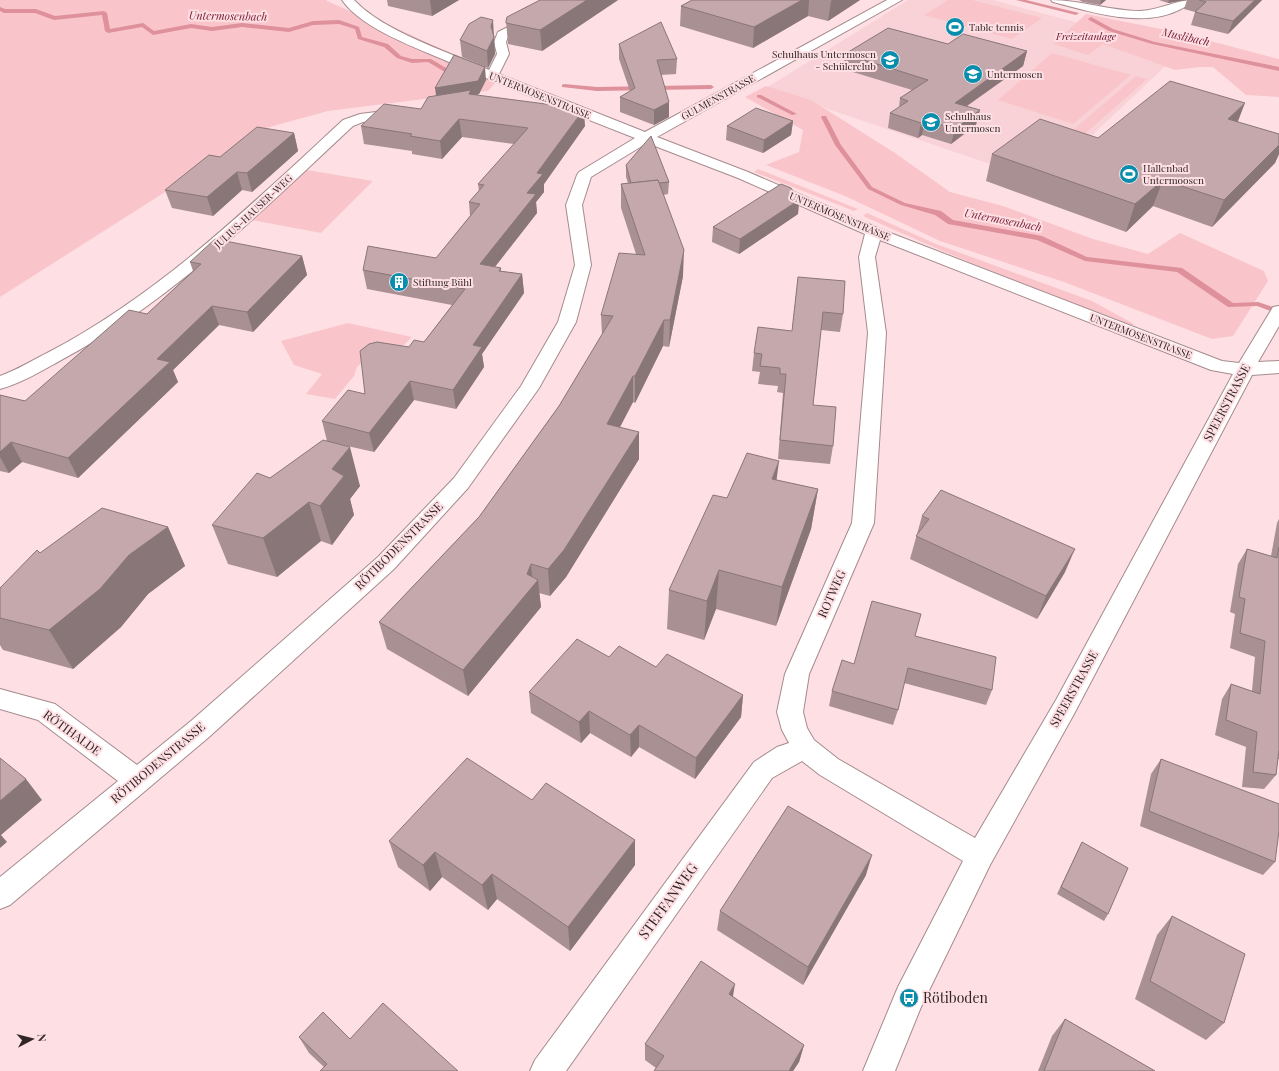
<svg xmlns="http://www.w3.org/2000/svg" width="1279" height="1071" font-family="'Playfair Display',serif">
  <style>
    .built { fill: #f8d2d6 }
    .green { fill: #f9c5cb }
    .lines { fill: none; stroke-linecap: round; stroke-linejoin: round }
    .stream { fill: #de909b; fill-rule: evenodd }
    .minor-casing { stroke: #a58a8d; stroke-width: 2 }
    .minor { fill: #fff; fill-rule: evenodd }
    .wall { fill: #a99093 }
    .shaded-wall { fill: #897678 }
    .building { fill: #c4a8ab; stroke: #897678 }
    .labels { text-anchor: middle; stroke-width: 4; stroke-linejoin: round; paint-order: stroke }
    .far-poi-label { font-size: 10px; fill: #312627; stroke: #fee0e4; text-anchor: start }
    .far-park-label { font-size: 10px; font-style: italic; fill: #690c28; stroke: #fee0e4 }
    .far-street-label { font-size: 10px; fill: #312627; stroke: #fee0e4 }
    .far-water-label { font-size: 11px; font-style: italic; fill: #7d2238; stroke: #fee0e4 }
    .street-label { font-size: 12px; fill: #312627; stroke: #fee0e4 }
    .near-street-label { font-size: 14px; fill: #312627; stroke: #fee0e4 }
    .near-poi-label { font-size: 14px; fill: #312627; stroke: #fee0e4; text-anchor: start }
  </style>
  <rect width="100%" height="100%" fill="#fee0e4"/>
  <path class="built" d="M908 0H993L1090 26 1172 60 1070 156 993 165 766 88Z"/>
  <g class="green">
    <path d="M0 0H327V1L359 15 378 20 501 76 488 91 328 111 266 128 0 297Z"/>
    <path d="M948 0H972L1042 18 1012 39 924 15Z"/>
    <path d="M1086 14 1176 32 1279 59V97L1246 95 1213 67H1200L1175 70 1103 44 1088 55 1053 44Z"/>
    <path d="M1052 53 1131 75 1073 124 998 100Z"/>
    <path d="M1136 76 1147 79 1062 154 1050 150Z"/>
    <path d="M766 86 811 100 895 153 950 192 1003 206 1093 239 1148 254 1180 233 1264 271 1268 281 1233 336 1212 339 1064 282 940 241 845 196 766 165 799 152 803 130 745 97Z"/>
    <path d="M758 169 858 209 854 211 754 172Z"/>
    <path d="M307 170 373 181 321 233 251 220Z"/>
    <path d="M867 213 936 244 1092 301 1134 324 1132 326C1041 292 951 256 863 216Z"/>
    <path d="M348 323 412 337 392 356 362 362 357 367 354 376 335 399 306 394 322 374 294 365 281 341Z"/>
  </g>
  <g class="lines">
    <g class="stream">
      <path d="M1016 0H1026L1079 13 1076 15Z"/>
      <path d="M0 7 5 9H36L55 16 104 11 107 13 110 29 143 23 154 31 191 24 212 27 242 23 289 28 313 21 339 20 359 27 362 37 388 44 401 56 412 59H431L451 71 461 73 458 75H450L428 62 412 63 397 58 384 47 358 39 355 29 339 24 313 25 289 32 242 27 212 31 191 28 153 35 142 27 108 33 105 31 102 15 54 20 35 13H4L0 11Z"/>
      <path d="M1091 17 1113 29 1155 42 1279 67V71L1152 44 1109 31 1089 20 1088 19Z"/>
      <path d="M564 84 597 87 711 85 714 87 711 89 597 91 562 87V85Z"/>
      <path d="M757 95H761L797 114 792 115 757 97Z"/>
      <path d="M822 116H826L841 145 872 187 905 203 941 211 953 220 1042 236 1087 257 1182 268 1233 303 1258 302 1279 309V314L1257 306 1228 307 1177 272 1085 261 1037 240 948 224 935 215 901 205 868 189 835 145 821 117Z"/>
    </g>
    <defs>
      <g id="minor">
        <path d="M342 0H354C384 32 449 52 489 70L497 54 494 42 498 32 561 0H576L508 37 506 42 509 54 499 74 645 132 887 0H902L657 137 748 172 880 229 1222 361 1239 363 1273 307 1279 306V326L1258 362 1279 361V373L1252 375 1074 714 990 865 921 1007 895 1071H863L898 987 963 861 820 775 802 761 772 778 566 1071H530L535 1060 754 762 777 747 789 743 782 730 777 712 785 674 852 523 868 333 859 257 865 234 738 178 647 143 591 177 582 205 591 265 576 322 539 388 468 488 394 569 209 737 10 905 0 909V877L118 781 38 720 0 709V689L55 704 137 765 191 721 378 557 454 478 521 386 558 322 575 265 566 205 577 175 579 172 635 138C572 113 510 89 449 62 417 48 362 29 342 0ZM880 240 1211 370 1233 374 1056 700 975 838 838 759 814 740 807 728 803 712 809 674 874 523 886 333 875 257Z"/>
        <path d="M1051 0C1081 0 1110 11 1140 11 1161 10 1174 0 1194 0 1191 4 1186 6 1181 9 1143 29 1092 12 1053 2Z"/>
        <path d="M400 109 405 110 407 113 405 116 363 122 353 126C262 211 173 300 63 359 43 370 22 383 0 389V376C17 370 33 360 49 352 161 293 251 205 343 120L360 114Z"/>
      </g>
    </defs>
    <use href="#minor" class="minor-casing"/>
    <use href="#minor" class="minor"/>
  </g>
  <g class="wall">
    <path d="M387 0H459L432 16 388 6Z"/>
    <path d="M540 0H618L542 51 508 44 506 21Z"/>
    <path d="M692 0H860L828 21 808 16 753 48 680 26 681 6Z"/>
    <path d="M1079 0H1106L1100 5 1083 2Z"/>
    <path d="M1159 0H1186L1168 3Z"/>
    <path d="M1187 0H1262L1228 34 1191 25 1195 12 1184 9Z"/>
    <path d="M495 36 494 38 495 54 488 68 462 57 460 40Z"/>
    <path d="M619 44 677 59 676 74 661 75 669 117 654 125 620 112V97L630 91 619 59Z"/>
    <path d="M948 44 1027 51 1023 66 967 106 976 125 951 144 922 135 918 138 888 128 890 113 899 108 900 98 912 90 843 69 845 54Z"/>
    <path d="M486 80 479 94 477 95 585 126 544 184V192L536 202 537 213 495 267 501 268V271L522 274 524 293 482 354 484 367 456 409 414 400 374 452 334 443 360 486 350 499 354 515 332 545 321 541 277 577 228 564 212 525 270 478 327 441 322 421 365 394 409 347 424 342 452 305 367 289 363 270 436 258 470 216 469 202 479 191 478 184 514 144 462 137 442 159 412 154V151L364 144 361 126 421 109 436 95Z"/>
    <path d="M793 121 791 135 763 153 726 140 727 126Z"/>
    <path d="M1238 122 1279 134V154L1275 163 1212 227 1153 206 1126 232 986 181 992 154 1098 138Z"/>
    <path d="M294 133 298 151 252 192 242 190 213 216 172 208 165 190 220 157Z"/>
    <path d="M626 165 669 182 668 194 663 195 683 276 669 347 663 346 635 403 633 402 620 427 639 459 566 577 550 596 539 593 541 607 468 696 387 649 379 622 479 517 559 406 602 335 601 315 636 254 621 208V184L628 183 626 177Z"/>
    <path d="M799 200 798 214 739 254 712 242 713 227Z"/>
    <path d="M302 256 307 275 253 332 219 325 173 370 178 382 78 478 22 462 9 473 0 471V395L25 401 147 314 193 271 190 262Z"/>
    <path d="M798 277 843 314 840 332 821 330 813 405 833 446 830 464 778 459 783 393 777 392 778 386 758 384 760 372 752 371 754 353 792 331Z"/>
    <path d="M776 480 818 489 811 529 776 626 716 609 704 640 667 629 669 590 727 498Z"/>
    <path d="M922 516 1065 572 1037 619 910 559Z"/>
    <path d="M1279 519V759H1278L1276 775 1264 789 1242 787 1246 747 1215 735 1222 699 1231 684 1252 691 1255 657 1230 648 1235 614 1230 612 1238 564 1247 549 1271 556 1277 523Z"/>
    <path d="M168 527 185 566 148 594 121 627 73 669 3 650 0 645V588L40 553Z"/>
    <path d="M915 636 992 690 986 705 904 683 898 710 893 725 829 706 832 691 854 664Z"/>
    <path d="M609 657 656 667 743 695 741 717 695 779 639 747 631 757 590 733 581 743 531 713 529 692Z"/>
    <path d="M1161 759 1275 862 1263 875 1140 826 1151 774Z"/>
    <path d="M532 800 635 840V865L570 951 497 899 488 910 442 877 430 891 398 867 389 841Z"/>
    <path d="M1082 842 1108 914 1104 921 1057 894 1078 850Z"/>
    <path d="M866 875 803 985 717 930 720 911Z"/>
    <path d="M1172 916 1224 1023 1206 1040 1135 999 1157 935Z"/>
    <path d="M733 997 804 1045 799 1062 793 1071H654L656 1068 645 1060V1044Z"/>
    <path d="M1065 1019 1155 1071H1038L1052 1036Z"/>
    <path d="M299 1037 350 1039 324 1067 309 1053Z"/>
  </g>
  <g class="shaded-wall">
    <path d="M430 0H459L432 16Z"/>
    <path d="M587 0H618L542 51 540 30Z"/>
    <path d="M802 0H809L808 16 753 48 754 27Z"/>
    <path d="M832 0H860L828 21 831 1Z"/>
    <path d="M1101 0H1106L1100 5Z"/>
    <path d="M1169 0H1186L1168 3Z"/>
    <path d="M1255 0H1262L1228 34 1233 21Z"/>
    <path d="M493 20 495 54 488 68 487 51 491 26Z"/>
    <path d="M1027 51 1023 66 951 117 955 103Z"/>
    <path d="M485 67 486 80 479 94 437 102 435 88Z"/>
    <path d="M669 102V117L654 125V110Z"/>
    <path d="M1245 103 1235 129 1228 119Z"/>
    <path d="M584 109 585 126 544 184V192L536 202 537 213 482 283 480 264 537 173Z"/>
    <path d="M980 110 976 125 951 144 955 129Z"/>
    <path d="M459 119 462 137 442 159 440 141Z"/>
    <path d="M925 120 922 135 918 138 921 123Z"/>
    <path d="M793 121 791 135 763 153 764 140Z"/>
    <path d="M294 133 298 151 252 192 247 173Z"/>
    <path d="M1279 145V154L1275 163 1212 227 1224 200Z"/>
    <path d="M237 172 242 190 213 216 207 197Z"/>
    <path d="M1163 180 1153 206 1126 232 1135 204Z"/>
    <path d="M799 200 798 214 739 254 740 239Z"/>
    <path d="M684 250 683 276 669 347 670 320Z"/>
    <path d="M302 256 307 275 253 332 247 312Z"/>
    <path d="M522 274 524 293 482 354 484 367 456 409 453 390 473 345Z"/>
    <path d="M212 306 219 325 173 370 178 382 78 478 68 458 157 359Z"/>
    <path d="M664 320 663 346 635 403V376Z"/>
    <path d="M633 376V402L608 450 607 424Z"/>
    <path d="M410 381 414 400 374 452 369 433Z"/>
    <path d="M639 432V459L566 577 550 596 548 569Z"/>
    <path d="M11 442 22 462 9 473 0 457V452Z"/>
    <path d="M350 447 360 486 350 499 354 515 332 545 320 506 332 469Z"/>
    <path d="M779 461 774 500 772 479Z"/>
    <path d="M818 489 811 529 776 626 782 587Z"/>
    <path d="M309 502 321 541 277 577 263 538Z"/>
    <path d="M168 527 185 566 148 594 121 627 73 669 49 630 129 555Z"/>
    <path d="M1075 549 1065 572 1037 619 1046 596Z"/>
    <path d="M531 564 533 586 538 580 541 607 468 696 463 670 527 574Z"/>
    <path d="M719 570 716 609 704 640 707 601Z"/>
    <path d="M743 695 741 717 695 779 696 758Z"/>
    <path d="M589 711 590 733 581 743 579 722Z"/>
    <path d="M639 725V747L631 757 630 735Z"/>
    <path d="M26 779 42 800 1 835 7 842 0 848V801Z"/>
    <path d="M635 840V865L570 951 568 927Z"/>
    <path d="M435 852 442 877 430 891 423 865Z"/>
    <path d="M872 855 866 875 803 985 808 967Z"/>
    <path d="M492 874 497 899 488 910 482 885Z"/>
    <path d="M735 984 732 1002 729 994Z"/>
    <path d="M804 1045 799 1062 793 1071H789Z"/>
  </g>
  <g class="building">
    <path d="M540 0H587L540 30 506 23V21L507 17Z"/>
    <path d="M692 0H802L754 27 681 6Z"/>
    <path d="M1199 0H1255L1233 21 1195 12 1206 2Z"/>
    <path d="M481 17 493 20 491 26 494 37 487 51 460 40 469 24Z"/>
    <path d="M661 22 677 59 657 60 669 102 654 110 620 97 635 88 619 44Z"/>
    <path d="M888 28 948 44 963 34 1027 51 955 103 980 110 955 129 925 120 921 123 890 113 908 101 900 98 928 80 845 54Z"/>
    <path d="M454 55 485 67 478 81 435 88Z"/>
    <path d="M1170 81 1245 103 1228 119 1279 134V145L1224 200 1163 180 1135 204 992 154 1040 119 1098 138Z"/>
    <path d="M471 90 469 94 584 109 537 173 543 174 527 193 536 194 480 264 501 268 499 271 522 274 473 345 482 347 453 390 410 381 369 433 322 421 348 390 365 394 360 351 369 344 377 342 409 347 414 340 424 342 465 289 363 270 368 246 436 258 480 204 469 202 484 185 478 184 528 128 459 119 440 141 410 136 412 134 361 126 384 104 421 109 428 97Z"/>
    <path d="M756 108 793 121 764 140 727 126Z"/>
    <path d="M257 127 294 133 247 173 237 172 207 197 165 190 209 155 220 157Z"/>
    <path d="M651 136 669 182 659 183 658 180 631 183 626 165Z"/>
    <path d="M658 180 684 250 670 320H664L635 376H633L607 424 639 432 564 550 548 569 531 564 527 574 538 580 463 670 379 622 479 517 559 406 613 316 601 315 619 253 645 255 621 184Z"/>
    <path d="M781 184 791 188 799 200 740 239 713 227Z"/>
    <path d="M215 239 302 256 247 312 212 306 157 359 170 362 68 458 11 442 0 452V395L25 401 129 310 147 314 201 264 190 262Z"/>
    <path d="M798 277 845 281 843 314 823 312 813 405 836 407 833 446 780 440 786 374H780V368L760 366 762 354 754 353 758 327 792 331Z"/>
    <path d="M323 440 350 447 332 469 344 476 320 506 309 502 263 538 212 525 257 473 270 478Z"/>
    <path d="M747 453 779 461 772 479 818 489 782 587 719 570 707 601 669 590 713 495 727 498Z"/>
    <path d="M941 490 1075 549 1046 596 916 536 929 519 922 516Z"/>
    <path d="M102 508 168 527 129 555 100 589 49 630 0 618V588L37 550 40 553Z"/>
    <path d="M1279 547V750L1276 775 1253 772 1257 732 1226 720 1231 684 1260 694 1265 641 1240 633 1245 599 1239 597 1247 549 1277 558Z"/>
    <path d="M872 601 921 614 915 636 996 657 992 690 908 668 898 710 832 691 842 660 854 664Z"/>
    <path d="M577 639 609 657 619 646 656 667 667 654 743 695 696 758 639 725 630 735 589 711 579 722 529 692Z"/>
    <path d="M0 758 26 779 0 801Z"/>
    <path d="M467 758 532 800 546 783 635 840 568 927 492 874 482 885 435 852 423 865 389 841Z"/>
    <path d="M1161 759 1279 804V831L1275 862 1149 811Z"/>
    <path d="M788 806 872 855 808 967 720 911Z"/>
    <path d="M1082 842 1128 868 1108 914 1061 887Z"/>
    <path d="M1172 916 1245 954 1224 1023 1150 981Z"/>
    <path d="M701 961 735 984 729 994 804 1045 789 1071H654L664 1056 645 1044Z"/>
    <path d="M383 1003 458 1071H320L327 1064 299 1037 323 1012 350 1039Z"/>
    <path d="M1065 1019 1155 1071H1044Z"/>
  </g>
  <defs>
    <symbol id="stadium-disc" viewBox="-11 -11 22 22"><circle r="9.5" fill="#078eac" stroke="#fee0e4"/><path d="M0-5a6.5 5 0 1 0 0 10a6.5 5 0 1 0 0-10ZM-3.5-1.8h7v3.6h-7Z" fill="#fff"/></symbol>
    <symbol id="school-disc" viewBox="-11 -11 22 22"><circle r="9.5" fill="#078eac" stroke="#fee0e4"/><path d="M0-5L7-2L0 1L-7-2ZM-4 1L0 2.5L4 1V4Q0 6-4 4Z" fill="#fff"/></symbol>
    <symbol id="building-disc" viewBox="-11 -11 22 22"><circle r="9.5" fill="#078eac" stroke="#fee0e4"/><path d="M-4-6H4V6H1V3H-1V6H-4ZM-2.5-4.3h1.7v1.8h-1.7ZM.8-4.3h1.7v1.8H.8ZM-2.5-1h1.7V.8h-1.7ZM.8-1h1.7V.8H.8Z" fill="#fff"/></symbol>
    <symbol id="bus-disc" viewBox="-11 -11 22 22"><circle r="9.5" fill="#078eac" stroke="#fee0e4"/><path d="M-5-6H5V4H4V6H2V4H-2V6H-4V4H-5ZM-3.5-4V0h7V-4ZM-3.5 1.2v1.5H-2V1.2ZM2 1.2v1.5H3.5V1.2Z" fill="#fff"/></symbol>
  </defs>
  <g fill-rule="evenodd">
    <use href="#stadium-disc" x="944" y="16" width="22" height="22"/>
    <use href="#school-disc" x="879" y="49" width="22" height="22"/>
    <use href="#school-disc" x="962" y="63" width="22" height="22"/>
    <use href="#school-disc" x="920" y="111" width="22" height="22"/>
    <use href="#stadium-disc" x="1118" y="163" width="22" height="22"/>
    <use href="#building-disc" x="388" y="271" width="22" height="22"/>
    <use href="#bus-disc" x="898" y="987" width="22" height="22"/>
  </g>
  <g class="labels">
    <g class="far-poi-label">
      <text x="969" y="31">Table tennis</text>
      <text x="876" y="58" text-anchor="end">Schulhaus Untermosen<tspan x="876" dy="12">- Schülerclub</tspan></text>
      <text x="987" y="78">Untermosen</text>
      <text x="945" y="120">Schulhaus<tspan x="945" dy="12">Untermosen</tspan></text>
      <text x="1143" y="172">Hallenbad<tspan x="1143" dy="12">Untermoosen</tspan></text>
      <text x="413" y="286">Stiftung Bühl</text>
    </g>
    <g class="far-park-label">
      <text x="1086" y="40">Freizeitanlage</text>
    </g>
    <g class="far-street-label">
      <text transform="translate(540 95) rotate(22)" y="4">UNTERMOSENSTRASSE</text>
      <text transform="translate(718 97) rotate(-29)" y="4">GULMENSTRASSE</text>
      <text transform="translate(253 211) rotate(-43)" y="4">JULIUS-HAUSER-WEG</text>
      <text transform="translate(840 216) rotate(23)" y="4">UNTERMOSENSTRASSE</text>
      <text transform="translate(1141 336) rotate(21)" y="4">UNTERMOSENSTRASSE</text>
    </g>
    <g class="far-water-label">
      <text transform="translate(228 16) rotate(1)" y="4">Untermosenbach</text>
      <text transform="translate(1186 37) rotate(12)" y="4">Muslibach</text>
      <text transform="translate(1003 220) rotate(11)" y="4">Untermosenbach</text>
    </g>
    <g class="street-label">
      <text transform="translate(1227 403) rotate(-62)" y="4">SPEERSTRASSE</text>
      <text transform="translate(399 546) rotate(-45)" y="4">RÖTIBODENSTRASSE</text>
      <text transform="translate(832 594) rotate(-66)" y="4">ROTWEG</text>
      <text transform="translate(1074 689) rotate(-61)" y="4">SPEERSTRASSE</text>
      <text transform="translate(72 733) rotate(36)" y="4">RÖTIHALDE</text>
      <text transform="translate(158 763) rotate(-40)" y="4">RÖTIBODENSTRASSE</text>
    </g>
    <g class="near-street-label">
      <text transform="translate(668 901) rotate(-54)" y="5">STEFFANWEG</text>
    </g>
    <g class="near-poi-label">
      <text x="923" y="1003">Rötiboden</text>
    </g>
  </g>
  <g transform="translate(32 1039) rotate(83)" stroke="#fee0e4" stroke-width="3" paint-order="stroke">
  <path d="M0-3L7 15L0 10L-7 15Z" fill="#312627"/>
  <text y="-6" font-size="11" font-weight="bold" text-anchor="middle" fill="#312627">N</text>
  </g>
</svg>
